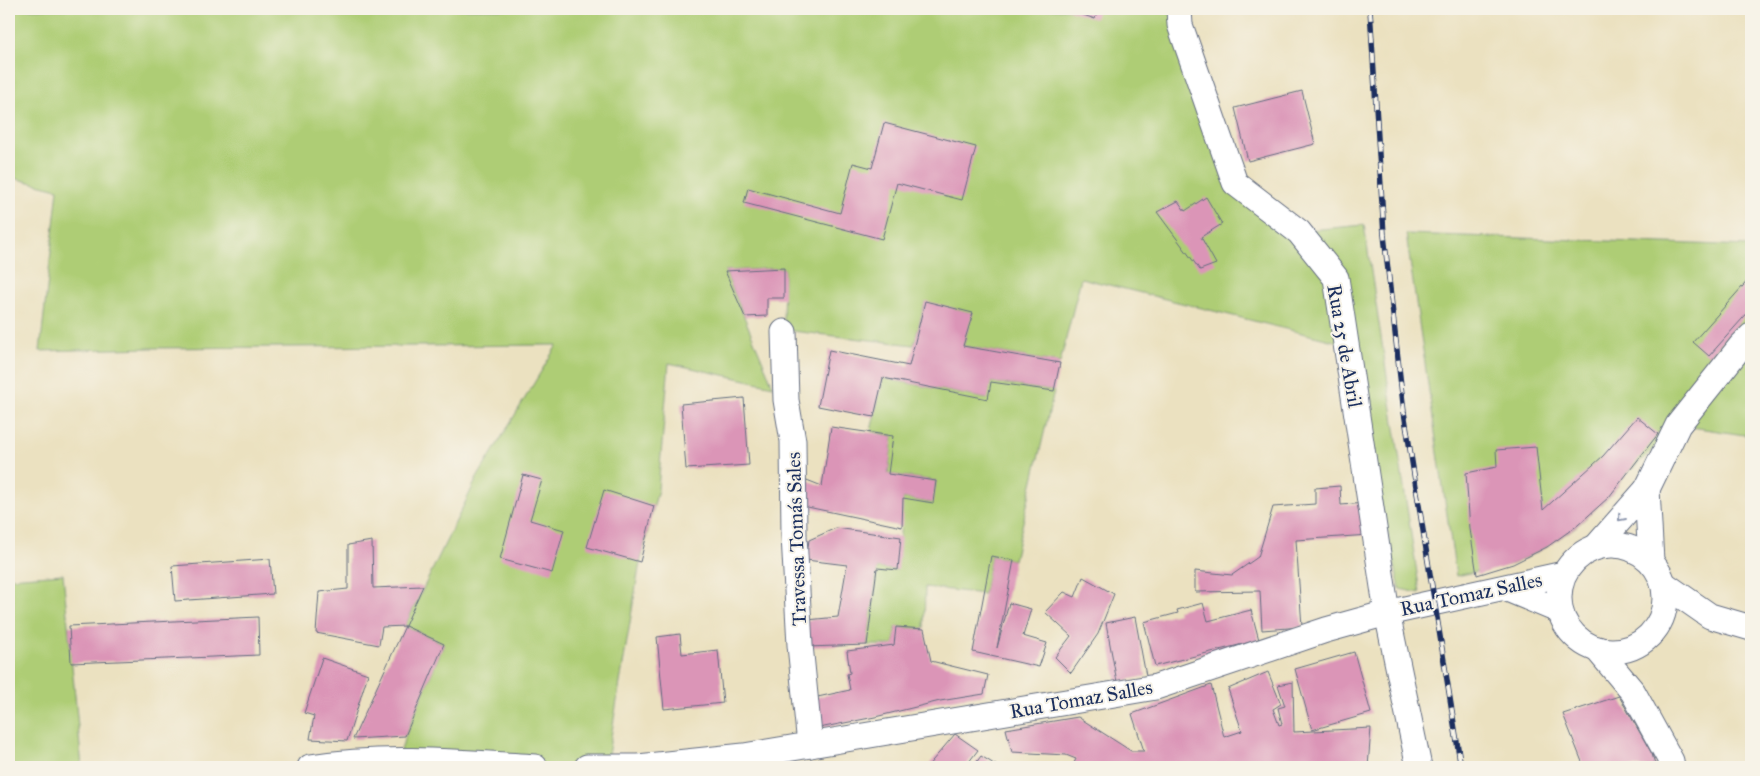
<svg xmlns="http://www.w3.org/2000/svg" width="1760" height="776" font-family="'IM FELL Great Primer',serif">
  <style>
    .green { fill: #aecd74; stroke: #647e69 }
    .building { fill: #db95b7 }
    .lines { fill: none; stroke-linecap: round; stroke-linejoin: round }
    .minor-casing { stroke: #646d80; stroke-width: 27 }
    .minor { stroke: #fff; stroke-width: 25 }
    .rail-casing { stroke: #1b2f5e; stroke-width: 5.5 }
    .rail { stroke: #f7f3e8; stroke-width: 4; stroke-dasharray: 11; stroke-linecap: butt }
    .oneway { stroke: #8d97ae }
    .labels { text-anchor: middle; stroke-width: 4; stroke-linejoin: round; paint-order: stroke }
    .street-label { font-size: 20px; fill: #1b2f5e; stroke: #f7f3e8 }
  </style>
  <rect width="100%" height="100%" fill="#f7f3e8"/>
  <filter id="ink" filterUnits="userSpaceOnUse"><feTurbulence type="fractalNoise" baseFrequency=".02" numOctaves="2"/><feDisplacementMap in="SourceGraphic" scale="10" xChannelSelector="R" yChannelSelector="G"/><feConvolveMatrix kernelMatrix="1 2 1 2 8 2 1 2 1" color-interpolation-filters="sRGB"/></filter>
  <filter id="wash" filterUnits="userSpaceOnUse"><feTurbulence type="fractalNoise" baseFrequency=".0096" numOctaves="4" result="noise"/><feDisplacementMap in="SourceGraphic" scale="20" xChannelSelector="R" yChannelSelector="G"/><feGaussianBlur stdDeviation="1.12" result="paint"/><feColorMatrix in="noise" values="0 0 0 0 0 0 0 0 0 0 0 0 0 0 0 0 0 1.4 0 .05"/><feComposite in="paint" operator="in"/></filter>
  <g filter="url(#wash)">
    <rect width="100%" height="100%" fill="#ebe1c0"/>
    <g class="green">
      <path d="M11 9H1179L1235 183 1299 231 1364 225 1420 593 1400 589 1346 344 1081 278 1060 363 963 346 972 313 925 302 914 345 783 330 784 268 725 271 773 386 669 363 658 489 639 568 606 767 763 753 753 767H333L398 761 405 736 444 644 405 626 477 478 557 345 150 348 40 351 58 189 9 177V19Z"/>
      <path d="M1406 234 1751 246V436L1678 425 1626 475 1609 497 1578 525 1547 547 1513 564 1456 576Z"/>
      <path d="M883 378 987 399 991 382 1054 391 1014 560 991 556 984 594 925 587 924 629 896 627 894 645H867L877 568 897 570 903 498 932 503 936 481 888 474 893 436 871 431Z"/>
      <path d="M63 574 82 767H9V578Z"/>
    </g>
    <g id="blocks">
      <g class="building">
        <path d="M1066 9H1098L1095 19Z"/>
        <path d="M1302 91 1315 144 1248 161 1235 108Z"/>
        <path d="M884 123 976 147 962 200 897 183 882 239 744 203 748 188 840 213 853 163 872 168Z"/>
        <path d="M1206 197 1222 224 1201 237 1216 264 1200 270 1157 212 1178 201 1185 211Z"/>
        <path d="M784 268V298H767V316L745 317 725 271Z"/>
        <path d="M1751 277V309L1709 356 1693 342Z"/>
        <path d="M925 301 973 313 963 346 1060 363 1054 391 991 382 988 399 883 378 874 417 818 406 829 350 909 366Z"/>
        <path d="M744 398 749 465 686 469 681 404Z"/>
        <path d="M1637 417 1658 434 1609 497 1578 525 1547 547 1513 564 1477 575 1470 529 1466 473 1497 467 1496 450 1536 447 1543 510 1603 456Z"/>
        <path d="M831 427 893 436 888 474 936 481 933 503 903 498 902 527 798 505 799 477 822 486Z"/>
        <path d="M523 475 542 480 530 520 564 530 552 573 500 559Z"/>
        <path d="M1340 486 1341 505 1366 503 1369 535 1296 540 1302 627 1262 630 1260 591 1195 592V571L1232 575 1258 557 1273 507 1315 504V488Z"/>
        <path d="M604 490 654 506 640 562 587 547Z"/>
        <path d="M836 528 901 537 898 570 877 568 867 645 806 647 807 620 838 617 847 565 806 560 809 540Z"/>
        <path d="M372 541 373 588 423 586 405 626 382 627 379 645 316 633 319 592 348 589V545Z"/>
        <path d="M991 556 1014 560 997 648 1009 603 1031 609 1023 636 1047 643 1039 667 973 652Z"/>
        <path d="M270 559 273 594 175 601 172 566Z"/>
        <path d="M1083 577 1114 594 1098 634 1071 673 1055 657 1071 636 1045 612 1064 592 1075 597Z"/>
        <path d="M1203 603 1208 621 1251 610 1259 640 1155 666 1144 622 1178 613 1177 610Z"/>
        <path d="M258 617 259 655 71 663 69 626Z"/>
        <path d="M1135 617 1146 676 1117 682 1106 623Z"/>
        <path d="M405 626 444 644 405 736 353 739Z"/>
        <path d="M896 627 924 629 931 661 988 675 984 694 940 701 875 717 819 728 813 698 850 690 847 674 850 673 847 651 894 645Z"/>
        <path d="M680 634 682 654 718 650 723 703 664 709 657 637Z"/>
        <path d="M1354 652 1371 713 1312 730 1295 669Z"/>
        <path d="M322 658 368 674 347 741 310 739 314 716 304 713Z"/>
        <path d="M1268 672 1281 704 1273 709 1279 725 1282 724 1278 708 1285 706 1278 685 1293 682 1294 732 1371 728 1368 767H1072L1076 759 1066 755 1012 752 1006 729 1078 717 1131 751H1144L1132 714 1211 685 1224 737 1242 731 1228 689Z"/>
        <path d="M1619 696 1652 754 1656 767H1584L1563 714Z"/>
        <path d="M955 734 978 750 965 767H927Z"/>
        <path d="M1751 749V767H1746L1751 748Z"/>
        <path d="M981 756 999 767H973Z"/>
      </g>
    </g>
  </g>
  <g filter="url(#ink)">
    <use href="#blocks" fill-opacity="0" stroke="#646d80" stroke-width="1"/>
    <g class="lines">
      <defs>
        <g id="minor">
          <path d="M1179 9 1180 25 1235 183 1299 232 1336 278 1387 613 1419 767"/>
          <path d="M784 332 786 400 793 441 794 536 800 645 810 745"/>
          <path d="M1647 489 1651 561"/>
          <circle cx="1612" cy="598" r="53"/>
          <path d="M1596 547 1647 489 1678 425 1741 346 1751 336"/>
          <path d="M1664 584 1710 616 1751 628"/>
          <path d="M1505 588 1560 611"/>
          <path d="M1597 649 1633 692 1671 761 1672 767"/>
          <path d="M310 767C385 755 460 762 535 767"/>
          <path d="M587 767H638L744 756 1156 687 1326 630 1387 613 1564 574"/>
        </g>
      </defs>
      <use href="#minor" class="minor-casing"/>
      <use href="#minor" class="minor"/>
      <defs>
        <path id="rail" d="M1370 9 1384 235 1404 412 1461 767"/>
      </defs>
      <use href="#rail" class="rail-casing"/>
      <use href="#rail" class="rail"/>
    </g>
    <defs><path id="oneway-chevron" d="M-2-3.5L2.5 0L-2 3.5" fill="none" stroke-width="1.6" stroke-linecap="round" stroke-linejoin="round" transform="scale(1.25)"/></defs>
    <use class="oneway" href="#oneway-chevron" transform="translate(1621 518) rotate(131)"/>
  </g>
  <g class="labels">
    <g class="street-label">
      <text transform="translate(1345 346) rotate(80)" y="7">Rua 25 de Abril</text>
      <text transform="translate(796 539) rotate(-92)" y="7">Travessa Tomás Sales</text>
      <text transform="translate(1471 594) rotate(-12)" y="7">Rua Tomaz Salles</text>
      <text transform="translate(1081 699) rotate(-10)" y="7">Rua Tomaz Salles</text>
    </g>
  </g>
  <rect width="1760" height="776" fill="none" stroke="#f7f3e8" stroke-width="30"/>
</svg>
